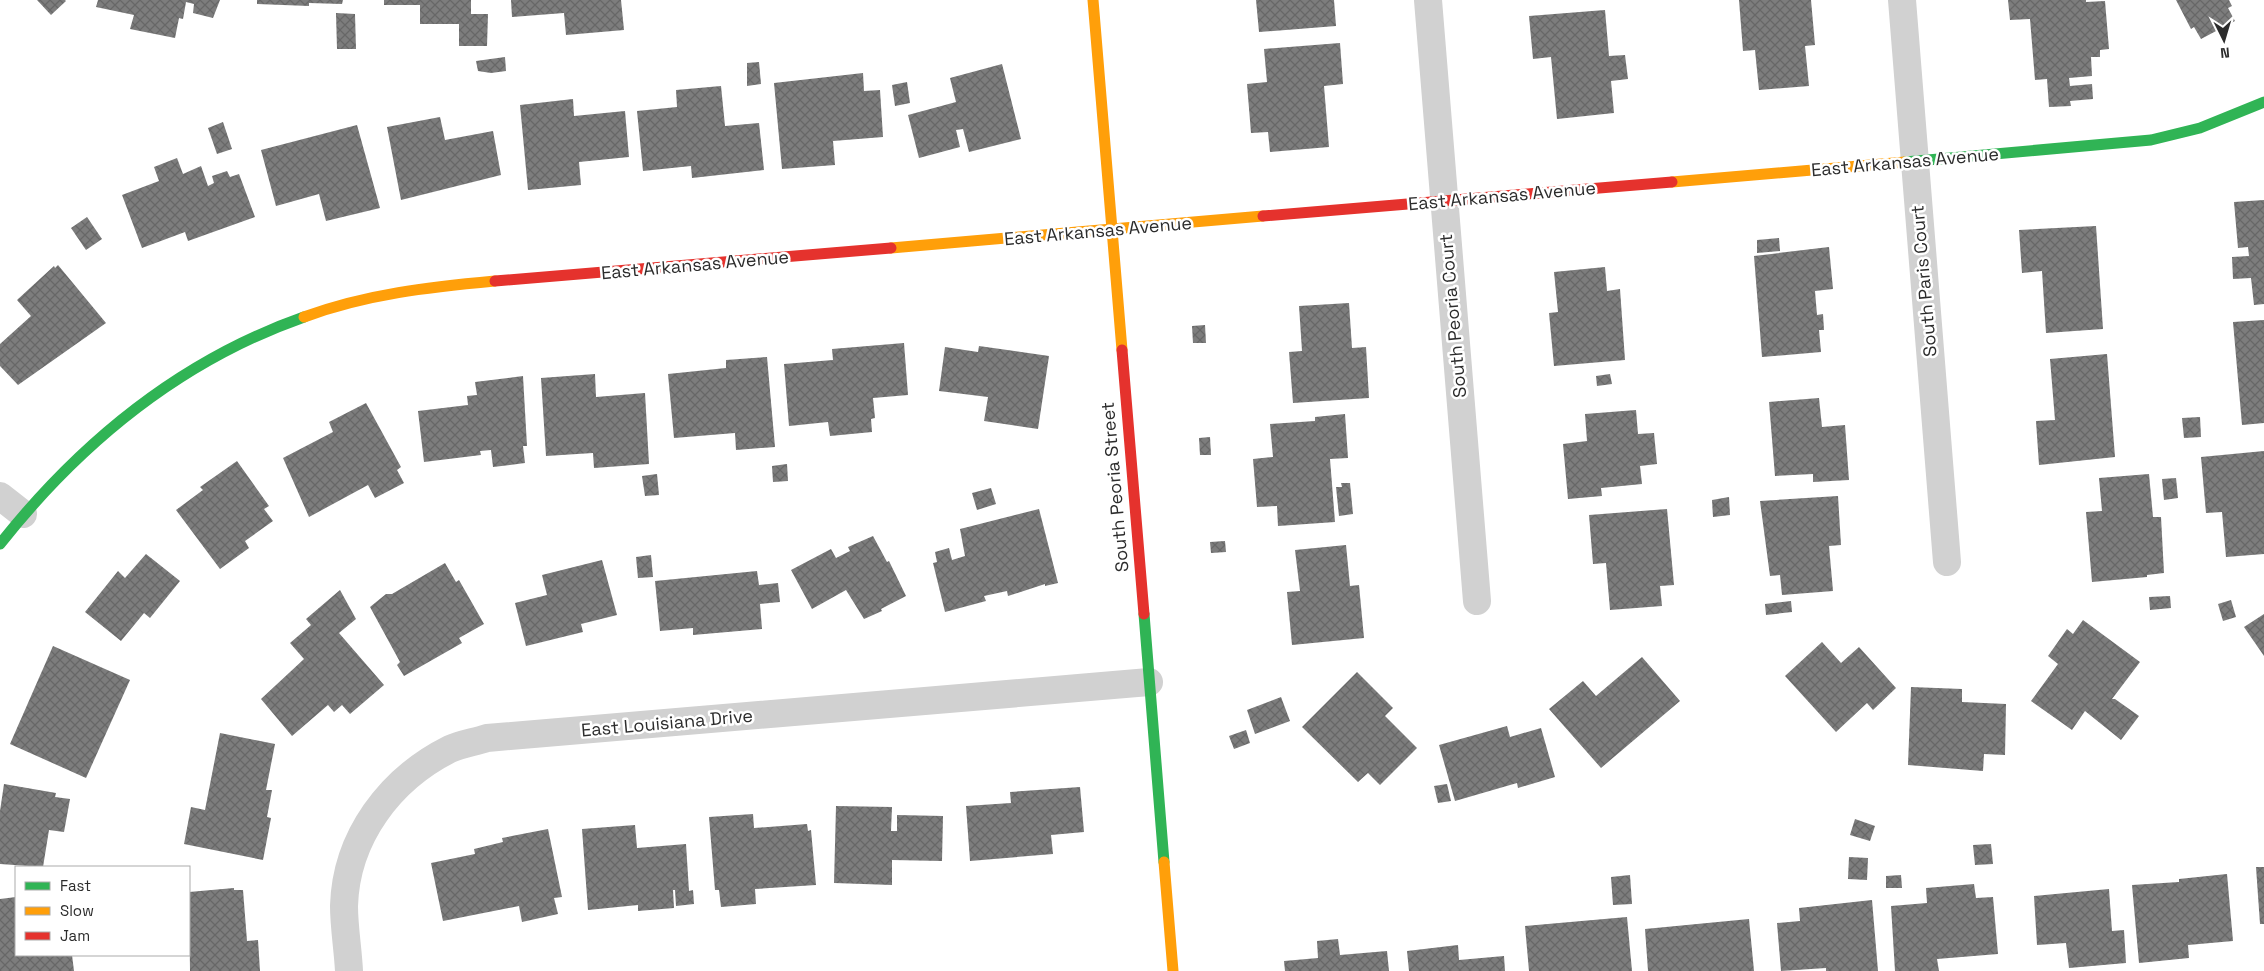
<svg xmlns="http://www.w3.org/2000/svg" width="2264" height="971" font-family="'Space Grotesk',sans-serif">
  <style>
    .building { fill: url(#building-cross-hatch) }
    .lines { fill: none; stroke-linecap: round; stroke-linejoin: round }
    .street { stroke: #d1d1d1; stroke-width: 28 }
    .fast { stroke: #30b455; stroke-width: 11 }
    .slow { stroke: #ff9f0a; stroke-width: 11 }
    .jam { stroke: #e5322d; stroke-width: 11 }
    .labels { text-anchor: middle; stroke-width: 5; stroke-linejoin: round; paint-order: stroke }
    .street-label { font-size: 18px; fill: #2c2c2c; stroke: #fff }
  </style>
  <defs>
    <pattern id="building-cross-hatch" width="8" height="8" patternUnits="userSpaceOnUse" patternTransform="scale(1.25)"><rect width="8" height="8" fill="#7d7d7d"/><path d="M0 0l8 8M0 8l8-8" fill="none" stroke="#676767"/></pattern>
  </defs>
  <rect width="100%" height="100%" fill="#fff"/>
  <g class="building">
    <path d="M37 0H65L66 1 51 15Z"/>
    <path d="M98 0H220L213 18 193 13 194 4 186 2 183 19 179 18 175 38 130 29 134 15 96 7Z"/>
    <path d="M257 0H343L342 4 309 3V6L257 4Z"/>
    <path d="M384 0H471V14H488L487 46H459V24H420V5H384Z"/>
    <path d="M511 0H621L624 30 566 35 564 13 512 17Z"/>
    <path d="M1256 0H1334L1336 26 1259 32Z"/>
    <path d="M1739 0H1811L1815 45 1805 46 1809 86 1759 90 1755 50 1743 51Z"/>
    <path d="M2008 0H2086V2L2105 1 2109 49 2100 50V57H2091L2092 76 2069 78 2070 86 2092 84 2093 99 2070 101 2071 106 2049 107 2047 79 2035 80 2030 19 2010 20Z"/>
    <path d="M2176 0H2229L2232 6 2228 8 2235 21 2201 39 2194 27 2191 29Z"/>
    <path d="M1605 10 1609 56 1625 55 1628 79 1611 81 1614 113 1557 119 1551 57 1533 59 1529 16Z"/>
    <path d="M336 13 355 14 356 49H337Z"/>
    <path d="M1340 43 1343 84 1324 86 1329 147 1270 152 1268 132 1251 133 1247 84 1267 82 1264 49Z"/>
    <path d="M505 57 506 71 491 73 478 71 476 61Z"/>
    <path d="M759 62 761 84 747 86V63Z"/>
    <path d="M1002 64 1021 139 969 152 963 129 956 130 960 147 919 158 908 115 956 102 950 78Z"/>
    <path d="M863 73 864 91 880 90 883 137 833 141 835 165 782 169 774 83Z"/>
    <path d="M907 82 910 103 895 106 892 85Z"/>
    <path d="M721 86 725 126 759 123 764 170 692 178 691 166 643 171 637 111 677 107 676 90Z"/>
    <path d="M573 99 574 116 625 111 629 157 579 162 581 185 528 190 520 105Z"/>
    <path d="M440 117 445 140 493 131 501 175 401 200 387 127Z"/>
    <path d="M223 122 232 149 217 154 208 128Z"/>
    <path d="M357 125 380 208 326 221 319 194 276 206 261 150Z"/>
    <path d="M177 158 183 174 201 166 208 186 214 183 212 176 227 171 230 177 239 174 255 217 188 241 185 232 142 248 122 195 159 181 154 167Z"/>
    <path d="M2264 200V304L2254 305 2251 278 2233 279 2232 257 2249 256 2248 247 2238 248 2234 202Z"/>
    <path d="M87 217 102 239 86 250 71 228Z"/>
    <path d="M2096 226 2103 329 2046 333 2042 271 2022 273 2019 230Z"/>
    <path d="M1779 238 1780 251 1757 253V240Z"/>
    <path d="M1829 247 1833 289 1815 291 1817 315 1823 314 1824 330H1819L1821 352 1762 357 1754 256Z"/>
    <path d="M58 265 106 323 18 385 0 366V344L31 316 17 300 54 266 55 268Z"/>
    <path d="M1605 267 1607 291 1620 289 1625 360 1554 366 1549 313 1558 312 1554 272Z"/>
    <path d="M1349 303 1352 348 1366 347 1369 398 1293 403 1289 352 1302 351 1299 306Z"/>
    <path d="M2264 320V423L2242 425 2233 322Z"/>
    <path d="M1205 325 1206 343H1193L1192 326Z"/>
    <path d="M904 343 908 395 873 398 875 418 871 419 872 432 830 436 828 422 789 426 784 364 833 360 832 349Z"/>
    <path d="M979 346 1049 356 1038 429 984 421 988 397 939 391 945 347 978 352Z"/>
    <path d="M2107 354 2115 457 2039 465 2036 421 2055 420 2050 359Z"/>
    <path d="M767 357 775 447 736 450 735 433 674 438 668 374 726 368V360Z"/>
    <path d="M595 374 596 397 645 393 649 464 594 468 593 453 546 456 541 378Z"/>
    <path d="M1610 374 1612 384 1597 386 1596 376Z"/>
    <path d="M523 376 527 446H523L525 463 493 467 491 450 480 451 481 455 424 462 418 411 468 405 467 396 477 395 475 382Z"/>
    <path d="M1819 398 1822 427 1845 425 1849 480 1813 482V474L1775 476 1769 402Z"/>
    <path d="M366 403 401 467 397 470 404 483 375 498 368 485 309 517 283 458 333 432 329 422Z"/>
    <path d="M1636 410 1638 434 1654 433 1657 464 1640 466 1642 484 1601 488 1602 496 1568 499 1563 444 1587 441 1585 414Z"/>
    <path d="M1345 414 1348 458 1330 459 1335 522 1278 526 1277 506 1257 507 1253 459 1273 457 1270 424 1315 421V417Z"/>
    <path d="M2200 417 2201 437 2184 438 2182 418Z"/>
    <path d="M1210 437 1211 455H1200L1199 438Z"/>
    <path d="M2264 451V554L2226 557 2222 512 2206 513 2201 457Z"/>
    <path d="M237 461 269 506 264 509 273 521 245 541 249 548 220 569 176 510 203 490 200 487Z"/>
    <path d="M787 464 788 481 773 482 772 466Z"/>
    <path d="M657 474 659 495 645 496 642 476Z"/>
    <path d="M2149 474 2153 517H2161L2164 573 2147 575V577L2092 582 2086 512 2102 511 2099 478Z"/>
    <path d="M2176 478 2178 498 2164 500 2162 479Z"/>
    <path d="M1341 483H1350L1353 514 1339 516 1336 487H1342Z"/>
    <path d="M991 488 996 504 977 510 972 493Z"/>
    <path d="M1838 496 1841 545 1829 546 1833 591 1782 595 1780 575 1770 576 1760 501Z"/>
    <path d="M1729 497 1730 515 1713 517 1712 500Z"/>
    <path d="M1039 509 1058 583 1045 586V584L1008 596 1007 591 984 596 986 601 945 612 933 563 937 562 935 552 949 548 952 560 965 556 960 529Z"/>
    <path d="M1667 509 1674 585 1660 586 1662 606 1610 610 1606 563 1593 564 1589 515Z"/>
    <path d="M873 536 887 562 889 561 906 596 881 609 882 611 864 619 846 590 812 609 791 570 831 549 836 558 850 551 848 547Z"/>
    <path d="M1225 541 1226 552 1211 553 1210 542Z"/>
    <path d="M1346 545 1350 586 1359 585 1364 638 1292 645 1287 592 1300 591 1295 550Z"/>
    <path d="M146 554 180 581 150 618 144 613 121 641 85 612 118 571 125 578Z"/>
    <path d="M651 555 653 577 638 578 636 557Z"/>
    <path d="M602 560 617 615 581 624 583 632 526 646 515 603 547 595 542 575Z"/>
    <path d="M445 563 456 582 459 580 484 624 459 638 462 643 404 676 397 665 400 662 370 607 386 594H392Z"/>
    <path d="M757 571 759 585 778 583 780 602 760 604 762 629 693 635V628L660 631 655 581Z"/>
    <path d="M340 590 356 619 339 633 384 685 350 714 342 705 334 712 328 705 292 736 261 699 304 659 290 643 311 625 306 619Z"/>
    <path d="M2170 596 2171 608 2150 610 2149 597Z"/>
    <path d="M2231 600 2236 617 2223 621 2218 604Z"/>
    <path d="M1791 601 1792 612 1766 615 1765 604Z"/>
    <path d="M2264 614V656L2244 627Z"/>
    <path d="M2083 620 2140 662 2112 699H2115L2139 716 2121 740 2085 711 2072 730 2031 701 2058 664 2048 656 2067 629 2073 634Z"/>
    <path d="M1822 642 1841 663 1859 647 1896 688 1873 710 1867 703 1836 732 1785 676Z"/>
    <path d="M53 646 130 680 86 778 10 744Z"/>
    <path d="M1642 657 1680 701 1601 768 1549 709 1583 681 1596 696Z"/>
    <path d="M1357 672 1393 708 1385 716 1417 748 1380 785 1368 773 1358 782 1302 727Z"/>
    <path d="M1911 687 1962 689V702L2006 704 2005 755 1984 754 1983 771 1908 765Z"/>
    <path d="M1281 697 1290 721 1255 734 1247 710Z"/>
    <path d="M1507 726 1510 737 1541 728 1555 777 1518 788 1517 783 1455 801 1439 745Z"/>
    <path d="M1246 730 1250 743 1234 749 1229 736Z"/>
    <path d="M220 733 275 744 266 790H272L267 817 271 818 263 860 184 844 191 807 205 810Z"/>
    <path d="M4 784 56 793 55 797 70 799 64 832 49 830 43 867 0 864V811Z"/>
    <path d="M1447 784 1451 801 1438 803 1434 786Z"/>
    <path d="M1080 787 1084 832 1051 835 1053 854 970 861 966 806 1011 803 1010 792Z"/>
    <path d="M836 806 892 807 891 831H897V815L943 816 942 861 892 860V885L834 883Z"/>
    <path d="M753 814 754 828 807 824 808 831 811 830 816 885 755 889 756 904 721 907 719 890H715L709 817Z"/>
    <path d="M1855 819 1875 826 1870 841 1850 835Z"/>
    <path d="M635 825 637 848 686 844 689 891 693 890 694 904 676 906 675 890H673L674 908 638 911V905L588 910 582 829Z"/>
    <path d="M548 829 562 897 554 898 558 914 522 922 519 906 443 921 431 863 475 854 474 849 503 842 502 838Z"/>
    <path d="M1991 844 1993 864 1975 865 1973 845Z"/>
    <path d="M1849 857 1868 858 1867 880 1848 879Z"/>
    <path d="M2256 867H2264V924H2260Z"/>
    <path d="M2227 874 2233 941 2188 945 2189 958 2139 963 2132 885 2179 882V879Z"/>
    <path d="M1630 875 1632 904 1613 905 1611 877Z"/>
    <path d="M1901 875 1902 888H1886V876Z"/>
    <path d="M1974 884 1976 898 1993 897 1998 954 1937 959 1939 971H1895L1891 906 1927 903 1926 888Z"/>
    <path d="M234 888V890H243L247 941 258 940 260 971H190L189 892Z"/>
    <path d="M2109 889 2112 931 2124 930 2126 963 2069 968 2066 943 2037 945 2034 896Z"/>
    <path d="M16 897V955H72L74 971H0V899Z"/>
    <path d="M1872 900 1878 971H1826V968L1781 971 1777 923 1800 921 1799 908Z"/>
    <path d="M1627 917 1632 971H1529L1525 926Z"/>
    <path d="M1749 919 1754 971H1648L1645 929Z"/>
    <path d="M1338 939 1340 955 1387 951 1389 971H1285L1284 961 1318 958 1317 941Z"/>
    <path d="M1458 945 1459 960 1504 956 1505 971H1409L1407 951Z"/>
  </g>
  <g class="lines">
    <g class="street">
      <path d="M1428 0 1477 601"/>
      <path d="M1902 0 1947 562"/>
      <path d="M0 496 23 514"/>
      <path d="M349 971C348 950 344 927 344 906 346 837 390 779 450 749 461 744 475 742 487 738L1149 682"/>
    </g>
    <g class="fast">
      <path d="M1905 162 2151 140 2200 128 2264 102"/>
      <path d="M0 544C81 442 179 361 304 317"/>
      <path d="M1144 614 1164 862"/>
    </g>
    <g class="slow">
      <path d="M1093 0 1122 350"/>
      <path d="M1672 182 1905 162"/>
      <path d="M891 248 1263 216"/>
      <path d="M304 317C366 294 430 287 495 281"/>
      <path d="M1164 862 1173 971"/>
    </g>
    <g class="jam">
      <path d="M1263 216 1672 182"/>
      <path d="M495 281 891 248"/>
      <path d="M1122 350 1144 614"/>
    </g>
  </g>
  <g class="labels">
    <g class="street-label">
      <text transform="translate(1905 162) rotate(-5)" y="6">East Arkansas Avenue</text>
      <text transform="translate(1502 196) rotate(-5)" y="6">East Arkansas Avenue</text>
      <text transform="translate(1098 231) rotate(-5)" y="6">East Arkansas Avenue</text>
      <text transform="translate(695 265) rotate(-5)" y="6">East Arkansas Avenue</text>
      <text transform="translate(1924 281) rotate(-95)" y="6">South Paris Court</text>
      <text transform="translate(1453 316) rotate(-95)" y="6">South Peoria Court</text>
      <text transform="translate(1115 487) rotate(-95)" y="6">South Peoria Street</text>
      <text transform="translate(667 723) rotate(-5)" y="6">East Louisiana Drive</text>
    </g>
  </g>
  <rect x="15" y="866" width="175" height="90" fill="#ffffff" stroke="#ababab"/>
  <rect x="25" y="882" width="25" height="8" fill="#30b455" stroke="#ababab"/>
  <text x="60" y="891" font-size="15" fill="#2c2c2c">Fast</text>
  <rect x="25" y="907" width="25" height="8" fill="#ff9f0a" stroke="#ababab"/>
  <text x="60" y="916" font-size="15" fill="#2c2c2c">Slow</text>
  <rect x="25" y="932" width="25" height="8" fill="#e5322d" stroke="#ababab"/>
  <text x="60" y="941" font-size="15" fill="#2c2c2c">Jam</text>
  <g transform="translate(2224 40) rotate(175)" stroke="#ffffff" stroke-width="4" paint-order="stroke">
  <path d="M0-4L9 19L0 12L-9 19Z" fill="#2c2c2c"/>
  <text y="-8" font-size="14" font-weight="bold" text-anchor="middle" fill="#2c2c2c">N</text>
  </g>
</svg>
